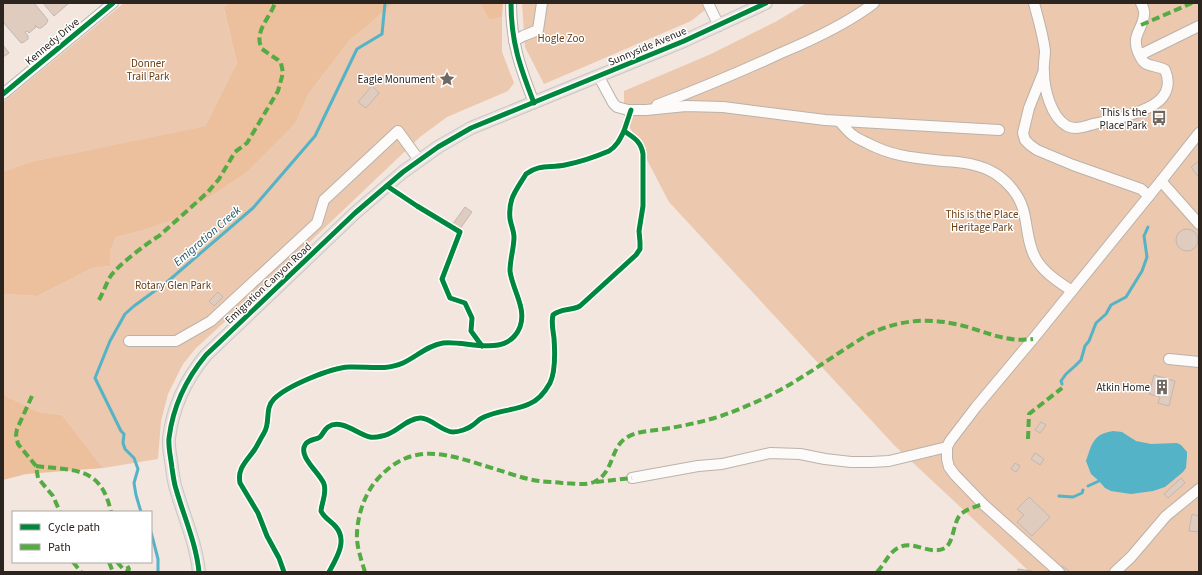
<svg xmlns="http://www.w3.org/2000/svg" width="1202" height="575" font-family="'Source Sans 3',sans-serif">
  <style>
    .green { fill: #ebc8ae }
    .forest { fill: #ecbf9d }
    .water { fill: #54b3c6 }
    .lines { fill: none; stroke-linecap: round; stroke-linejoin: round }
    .stream { stroke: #54b3c6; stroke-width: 3 }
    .building { fill: #dfccbe; stroke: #c1b8b2 }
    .minor-casing { stroke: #bab2ab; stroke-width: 12 }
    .major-casing { stroke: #ccc6c2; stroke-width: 14 }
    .minor { stroke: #fdfbfa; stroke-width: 10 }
    .major { stroke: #eae4e0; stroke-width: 12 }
    .quiet { stroke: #54aa43; stroke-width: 4; stroke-dasharray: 8 4; stroke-linecap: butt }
    .cycleway-casing { stroke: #fff; stroke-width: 8 }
    .cycleway { stroke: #00873e; stroke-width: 5 }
    .labels { text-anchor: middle; stroke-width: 3; stroke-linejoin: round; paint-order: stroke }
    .park-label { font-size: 11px; fill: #6a3b10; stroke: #fff }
    .street-label { font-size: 11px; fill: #2c241f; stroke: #fff }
    .poi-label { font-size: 11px; fill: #2c241f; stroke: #fff; text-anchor: end }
    .water-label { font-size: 12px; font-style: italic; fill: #245663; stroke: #fff }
  </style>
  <rect width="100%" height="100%" fill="#f2e6de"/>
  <g class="green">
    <path d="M124 3H228L224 10 237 63 207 126 30 162 3 172V102Z"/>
    <path d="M394 3H480L489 20 502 17V52L514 83 508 91 447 117 420 137 254 295 196 348 183 364 168 394 161 421 158 459 103 468 62 415 38 412 6 396 3 393V295L4 294 37 296 92 268 110 266V252L116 237 144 230 178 218 246 173 295 124 309 93 349 41Z"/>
    <path d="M522 3H716L710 6 691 21 544 84 525 47Z"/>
    <path d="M807 3H1199V572H1030L895 446 669 202 624 116V91L711 54 777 21Z"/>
  </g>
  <g class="forest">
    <path d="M228 3H394L349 41 309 93 295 124 246 173 178 218 144 230 116 237 110 252V266L92 268 37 296 4 294 3 295V172L30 162 206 126 237 63 224 9Z"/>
    <path d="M480 3H503L502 17 489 20Z"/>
    <path d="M3 393 6 396 38 412 62 415 103 468 26 474 3 480Z"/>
  </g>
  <path class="water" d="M1113 431 1122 432 1136 441 1151 444 1177 443 1181 445 1187 452V456L1186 468 1183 472 1165 487 1153 491 1131 494 1111 491 1105 488 1099 481 1091 474 1086 461C1092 444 1093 434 1113 431Z"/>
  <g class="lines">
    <g class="stream">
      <path d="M1062 384 1061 381 1066 374 1075 366 1081 360 1085 346 1089 341 1096 323 1106 314 1111 305 1126 297 1142 271 1147 257 1144 236 1148 227"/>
      <path d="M1088 486 1099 481"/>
      <path d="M1059 496 1073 497 1082 493 1083 490"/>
      <path d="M141 512 136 495 134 483 138 469 134 458 125 449 123 443 124 434 121 431 95 378 110 341 125 314 134 306 167 282 253 208 315 136 357 49 382 34 385 3"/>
      <path d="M151 532 158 559V572"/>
    </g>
  </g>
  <g class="building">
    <path d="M3 3H34L48 20 46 24 41 28H38L35 25 36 27 29 33 27 31 25 32 28 36V39L24 42 21 43 3 22Z"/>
    <path d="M43 3H69L54 16Z"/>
    <path d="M3 45 9 53 3 57Z"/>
    <path d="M372 86 379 93 366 108 358 102Z"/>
    <path d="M1199 161V178L1191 167Z"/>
    <path d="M465 207 472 212 459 230 452 225Z"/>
    <circle cx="1187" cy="240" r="11"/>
    <path d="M218 292 223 297 214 306 209 301Z"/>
    <path d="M1154 375 1175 381 1169 406 1158 403 1160 397 1149 394Z"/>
    <path d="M1041 422 1046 425 1040 433 1035 430Z"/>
    <path d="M1035 453 1044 459 1040 465 1031 459Z"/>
    <path d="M1015 463 1020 466 1016 472 1011 469Z"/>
    <path d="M1181 478 1185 483 1168 498 1164 494Z"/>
    <path d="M1029 497 1050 517 1032 536 1017 522 1024 515 1017 509Z"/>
    <path d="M1192 514 1199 516V532L1189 531Z"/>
    <path d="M1062 566 1069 571 1068 572H1065L1061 569Z"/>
    <path d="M1018 569 1032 571V572H1018Z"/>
  </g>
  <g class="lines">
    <defs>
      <g id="minor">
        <path d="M511 3C511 42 520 67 534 103"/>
        <path d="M708 3 719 26"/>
        <path d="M1034 3C1038 19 1043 34 1045 51 1045 58 1043 65 1044 72 1044 89 1051 117 1067 126 1069 127 1074 128 1076 128 1082 128 1089 125 1094 124 1112 120 1146 113 1160 100 1168 92 1170 81 1165 70 1159 66 1151 67 1145 63 1141 60 1140 56 1138 52 1131 35 1143 29 1144 15 1145 11 1143 7 1141 3"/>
        <path d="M514 41 523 36 538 30 542 3"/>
        <path d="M1140 55 1199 26"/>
        <path d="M1043 73 1029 108 1023 133 1025 140 1030 145 1037 150 1073 165 1141 189 1149 196"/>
        <path d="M599 77 613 103 617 107 628 110H646L686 106 723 107 825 120 999 130"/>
        <path d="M3 94 113 3"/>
        <path d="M657 105C699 89 740 72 781 53 812 40 847 24 874 3"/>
        <path d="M839 121C844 126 848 132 854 136 858 139 863 141 867 143 894 157 915 158 944 161 962 162 980 164 996 174 1008 182 1019 195 1023 209 1028 226 1027 244 1036 259 1044 273 1059 282 1072 291"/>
        <path d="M1161 181 1199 224"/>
        <path d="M129 341H176L211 321 317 223 324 200 398 131 419 160"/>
        <path d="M1169 359 1199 362"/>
        <path d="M632 478 698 466 722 464 770 453 800 454 825 459 851 462H871L889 461 947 447"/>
        <path d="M1059 572 983 504 955 475 949 467 947 459V447L950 441 976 407 1033 339 1161 181 1199 133"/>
        <path d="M1115 572 1131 557 1166 516 1199 489"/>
      </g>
      <path id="major" d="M199 572C196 543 184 517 176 489 174 483 173 475 172 468 171 459 168 447 169 438 173 406 186 379 206 355L355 213 403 172 438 147 471 128 684 41 766 3"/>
    </defs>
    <use href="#minor" class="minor-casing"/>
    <use href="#major" class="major-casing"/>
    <use href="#minor" class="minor"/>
    <use href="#major" class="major"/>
    <g class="quiet">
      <path d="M1141 25 1192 3"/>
      <path d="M99 300C103 293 106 284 110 277 117 266 147 243 159 236L208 192 219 179 235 152 247 143 278 91 283 73 281 63 278 60 262 49C253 32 270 18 275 3"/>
      <path d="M32 396 17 429 16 435 18 444 36 466 38 478 53 496 60 512"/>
      <path d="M1028 439 1029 414 1062 388"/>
      <path d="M36 466C75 471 101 466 111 512"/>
      <path d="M596 482 632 478"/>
      <path d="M73 562 81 572"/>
      <path d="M109 562 113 572"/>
      <path d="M117 562 124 570 127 571 129 569 125 562"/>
      <path d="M365 572C362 562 358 551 357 540 356 521 363 497 375 482 412 438 449 455 495 469 509 473 524 479 539 481 546 482 554 482 562 483 572 483 584 486 594 482 614 473 610 448 626 438 636 431 651 431 664 429 683 426 702 422 721 416 744 408 768 397 789 385 816 369 842 350 869 334 904 318 934 317 971 328 993 335 1009 342 1033 339"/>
      <path d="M877 572C885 564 889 551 900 547 914 540 930 556 945 548 954 542 953 523 960 515 966 509 975 507 983 504"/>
    </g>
    <defs>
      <g id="cycleway">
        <path d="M511 3C511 42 520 67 534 103"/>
        <path d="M3 94 113 3"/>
        <path d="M387 186 417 206 460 232 442 279 450 298 465 303 472 318 471 331 482 346"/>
        <path d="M199 572C196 543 184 517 176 489 174 483 173 475 172 468 171 459 168 447 169 438 173 406 186 379 206 355L355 213 403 172 438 147 471 128 684 41 766 3"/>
        <path d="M284 572 279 558 267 536 258 513 240 483C237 468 247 461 255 449 258 444 261 438 264 433 271 422 264 409 274 399 287 386 330 368 349 367 367 366 385 371 403 363 416 357 428 345 443 343 467 340 507 359 520 327 527 308 512 289 510 271 510 259 514 248 514 237 514 231 511 225 510 219 508 198 516 191 526 174 539 164 550 168 565 165 580 162 595 157 609 151 617 146 620 139 624 131"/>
        <path d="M329 572C336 559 348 541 336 527 331 521 324 518 321 511 322 501 327 494 324 484 320 473 298 457 305 445 308 439 316 440 320 437 323 434 324 430 328 427 341 418 357 434 370 437 374 438 378 437 382 436 396 434 405 419 420 418 430 417 442 432 453 432 459 432 468 429 473 425 476 423 478 420 482 418 497 410 514 411 529 404 537 401 545 392 550 383 556 371 555 352 554 338 553 330 551 322 553 315 561 308 571 311 580 306L636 255 640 249V242L639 231 643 206V154C641 141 634 138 624 131L631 110"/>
      </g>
    </defs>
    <use href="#cycleway" class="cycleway-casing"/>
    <use href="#cycleway" class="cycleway"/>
  </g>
  <defs>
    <symbol id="sight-bare" viewBox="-9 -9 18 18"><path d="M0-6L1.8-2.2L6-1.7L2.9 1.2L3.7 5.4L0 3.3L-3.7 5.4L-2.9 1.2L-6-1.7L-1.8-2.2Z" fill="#716862" stroke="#fff" stroke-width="2.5" paint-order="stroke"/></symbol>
    <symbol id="bus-bare" viewBox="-9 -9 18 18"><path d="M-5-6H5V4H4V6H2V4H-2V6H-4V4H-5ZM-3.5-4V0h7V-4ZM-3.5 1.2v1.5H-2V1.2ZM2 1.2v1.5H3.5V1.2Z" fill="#716862" stroke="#fff" stroke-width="2.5" paint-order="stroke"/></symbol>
    <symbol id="building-bare" viewBox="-9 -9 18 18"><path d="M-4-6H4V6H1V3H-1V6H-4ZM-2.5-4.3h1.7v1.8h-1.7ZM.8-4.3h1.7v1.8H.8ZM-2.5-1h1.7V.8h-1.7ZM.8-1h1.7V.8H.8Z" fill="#716862" stroke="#fff" stroke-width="2.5" paint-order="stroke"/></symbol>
  </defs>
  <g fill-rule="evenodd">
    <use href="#sight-bare" x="436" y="68" width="22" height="22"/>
    <use href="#bus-bare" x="1148" y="107" width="22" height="22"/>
    <use href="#building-bare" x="1151" y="376" width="22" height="22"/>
  </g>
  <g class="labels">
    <g class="park-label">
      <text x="561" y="42">Hogle Zoo</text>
      <text x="148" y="67">Donner<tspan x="148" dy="13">Trail Park</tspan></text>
      <text x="982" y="218">This is the Place<tspan x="982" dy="13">Heritage Park</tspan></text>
      <text x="173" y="289">Rotary Glen Park</text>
    </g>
    <g class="street-label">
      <text transform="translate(52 41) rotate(-40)" y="4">Kennedy Drive</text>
      <text transform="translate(647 46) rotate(-23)" y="4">Sunnyside Avenue</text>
      <text transform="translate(268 283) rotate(-43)" y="4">Emigration Canyon Road</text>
    </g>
    <g class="poi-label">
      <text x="435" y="83">Eagle Monument</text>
      <text x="1147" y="116">This Is the<tspan x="1147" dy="13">Place Park</tspan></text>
      <text x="1150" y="391">Atkin Home</text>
    </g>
    <g class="water-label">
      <text transform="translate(207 236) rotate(-41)" y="4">Emigration Creek</text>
    </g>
  </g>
  <rect width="1202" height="575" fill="none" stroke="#2c241f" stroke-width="8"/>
  <rect x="12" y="511" width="140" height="52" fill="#ffffff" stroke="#aba7a5"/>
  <rect x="20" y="524" width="20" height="6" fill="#00873e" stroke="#aba7a5"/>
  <text x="48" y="531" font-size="12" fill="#2c241f">Cycle path</text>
  <rect x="20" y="544" width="20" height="6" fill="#54aa43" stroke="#aba7a5"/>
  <text x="48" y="551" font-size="12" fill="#2c241f">Path</text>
</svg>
